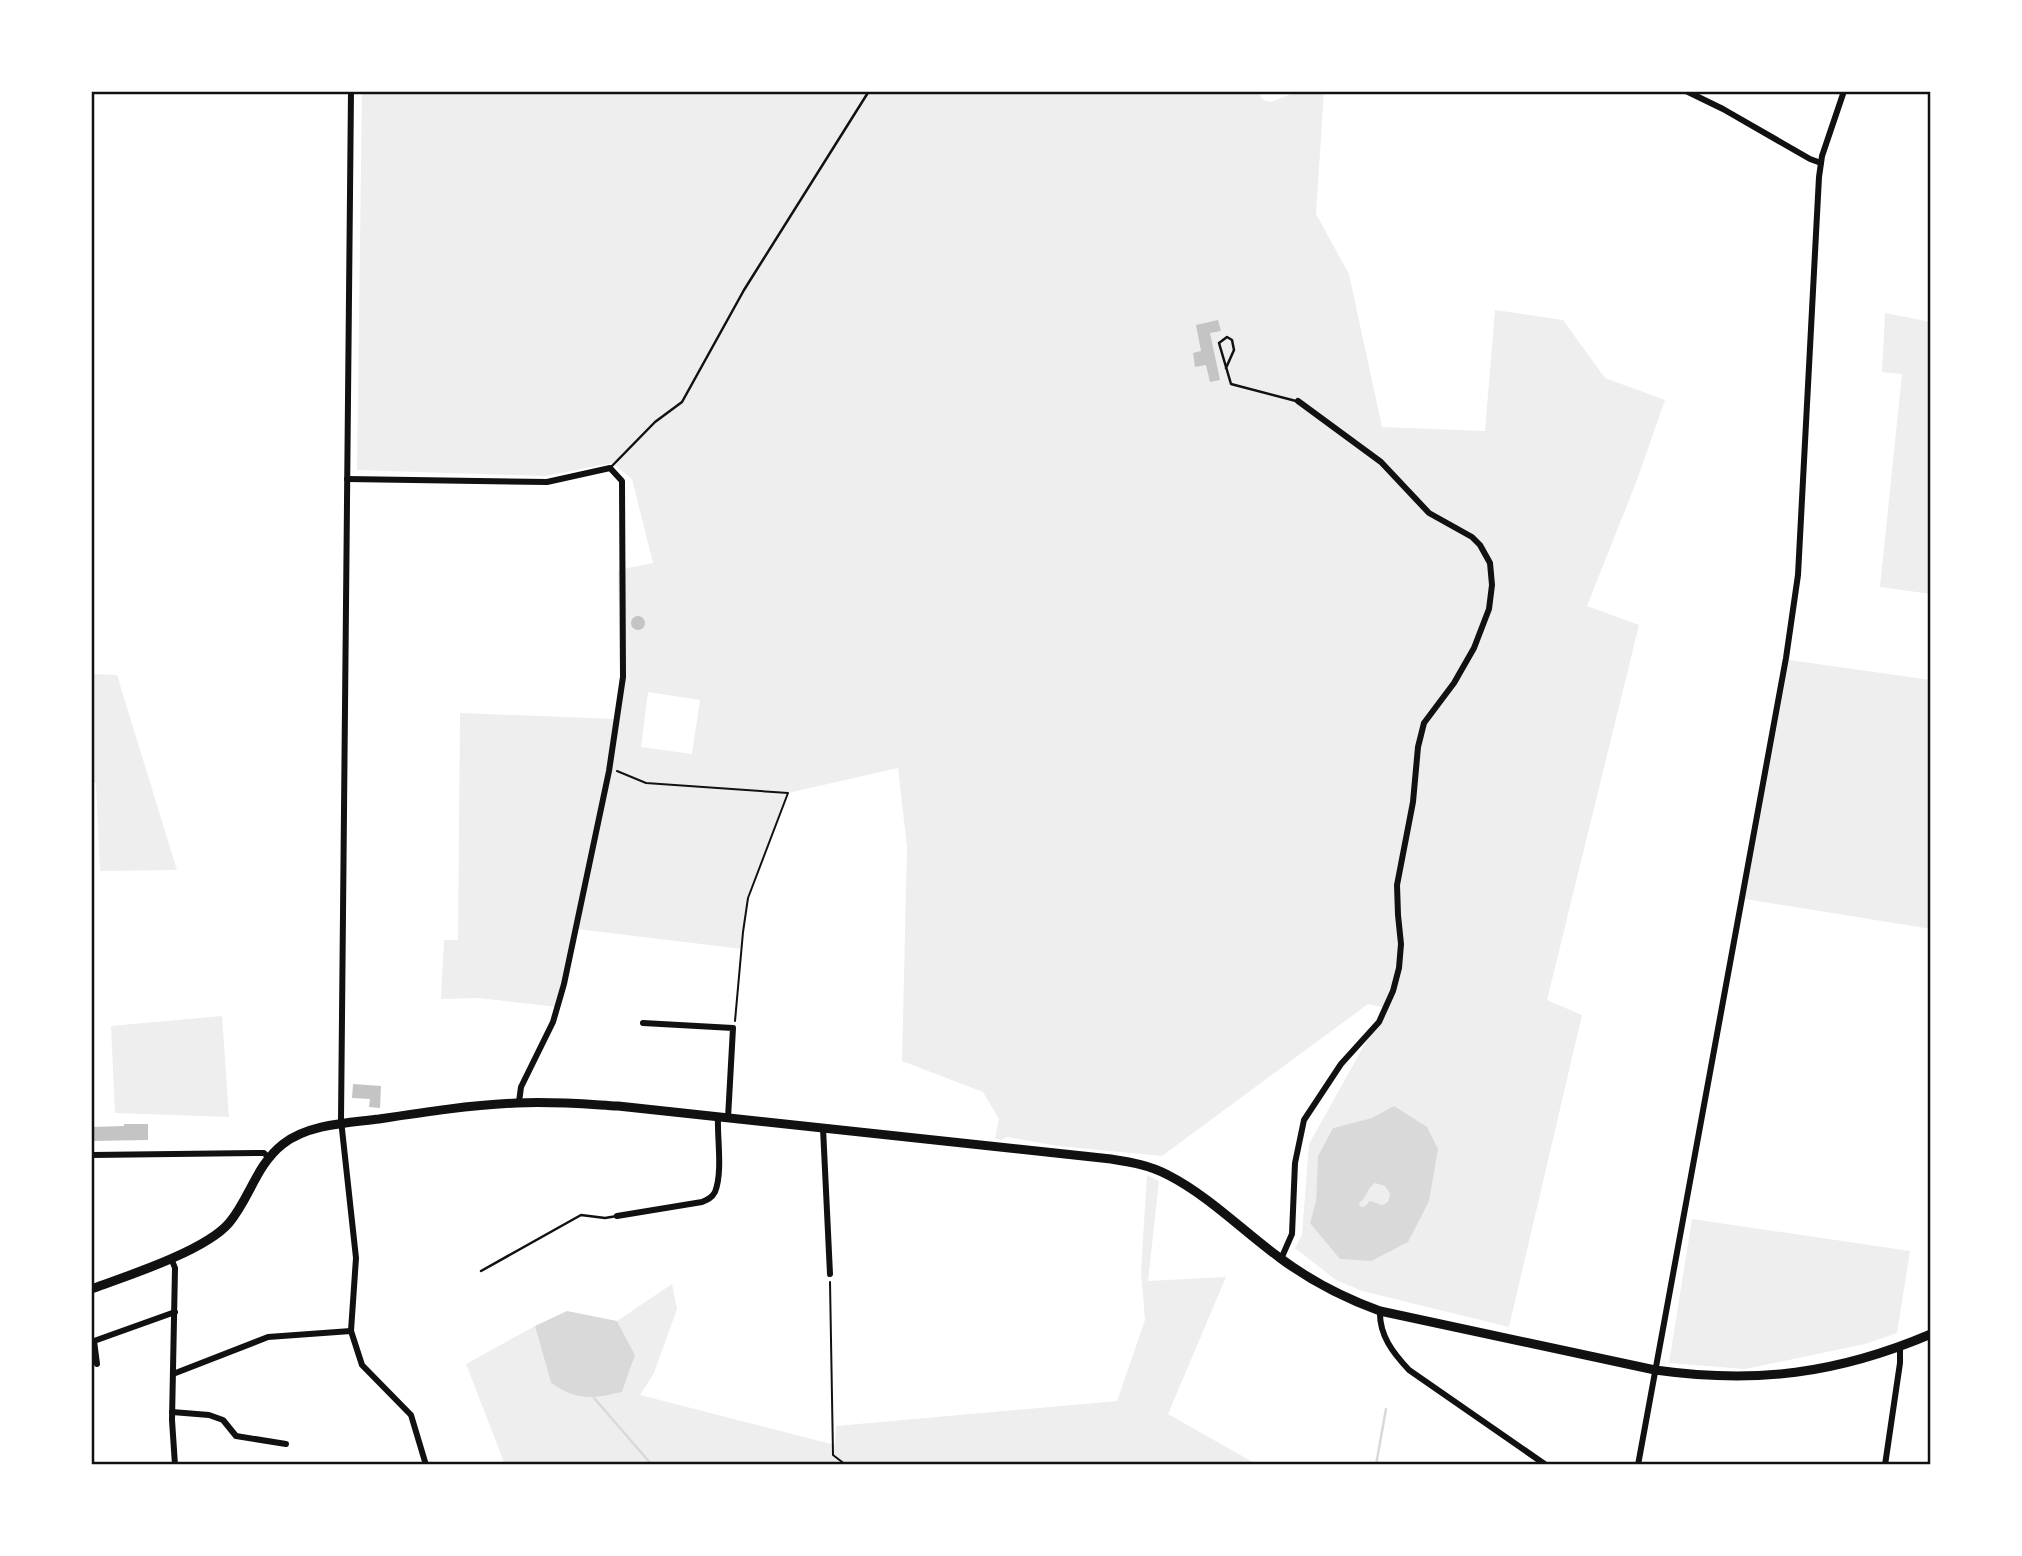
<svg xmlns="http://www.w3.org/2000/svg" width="2022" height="1556" font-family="Arial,sans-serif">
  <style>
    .green { fill: #eee; fill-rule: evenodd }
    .water { fill: #d9d9d9; fill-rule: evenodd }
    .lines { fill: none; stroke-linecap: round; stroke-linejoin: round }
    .stream { stroke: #d9d9d9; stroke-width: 2.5 }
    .building { fill: #c4c4c4 }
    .path { stroke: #111; stroke-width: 2 }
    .service { stroke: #111; stroke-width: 2.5 }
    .minor { stroke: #111; stroke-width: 6 }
    .secondary { stroke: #111; stroke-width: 9 }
    .neatline { fill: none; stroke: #111; stroke-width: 2.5 }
  </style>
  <rect width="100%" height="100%" fill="#fff"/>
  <g class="green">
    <path d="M362 91H1258L1263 100 1271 102 1299 91H1324L1316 214 1349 274 1382 427 1485 431 1495 310 1563 320 1605 378 1665 400 1637 480 1587 606 1639 625 1547 1000 1582 1015 1509 1327 1362 1291 1336 1280 1295 1248 1302 1235 1309 1144 1385 1008 1368 1004 1162 1156 1058 1146 1007 1137 1001 1140 995 1139 999 1119 983 1092 902 1061 907 847 898 768 788 793 749 896 742 949 577 929 558 1007 478 998 441 999 444 940H458L460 713 616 719 620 676 618 570 653 563 632 479 612 463 545 476 357 470ZM648 692 700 700 692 754 641 747ZM1372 1118 1429 1201 1419 1218 1310 1223 1316 1201 1318 1156 1333 1128Z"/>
    <path d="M1885 313 1931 322V594L1880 587 1902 374 1882 372Z"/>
    <path d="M1789 660 1931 680V929L1745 899Z"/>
    <path d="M91 674 117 675 177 870 100 871 96 783H91Z"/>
    <path d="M222 1016 229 1117 115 1113 111 1026Z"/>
    <path d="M1147 1175 1159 1181 1148 1281 1226 1277 1168 1414 1258 1465H505L466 1364 535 1326 551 1383C577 1401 592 1399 622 1392L635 1355 617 1321 672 1284 677 1309 654 1373 640 1395 835 1445 836 1426 1117 1401 1145 1320 1141 1271Z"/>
    <path d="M1375 1182 1385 1186 1390 1194 1388 1202 1382 1205 1360 1207 1359 1203C1367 1198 1367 1188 1375 1182Z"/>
    <path d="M1692 1219 1910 1251 1897 1333 1865 1344 1745 1369 1669 1363Z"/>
  </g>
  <g class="water">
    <path d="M1394 1106 1427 1127 1438 1149 1429 1201 1408 1242 1371 1261 1340 1259 1310 1223 1316 1201 1318 1156 1333 1128 1372 1118ZM1375 1183 1385 1186 1390 1194 1388 1202 1382 1205 1370 1201 1365 1206 1361 1207 1359 1203C1367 1198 1367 1188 1375 1183Z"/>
    <path d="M567 1311 617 1321 635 1355 622 1392C592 1399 577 1401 551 1383L535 1326Z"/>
  </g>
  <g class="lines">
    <g class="stream">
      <path d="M594 1398 652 1465"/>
      <path d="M1376 1465 1386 1409"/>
    </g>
  </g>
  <g class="building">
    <path d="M1218 320 1221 331 1210 333 1220 380 1210 382 1206 365 1195 367 1193 353 1201 351 1196 325Z"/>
    <circle cx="638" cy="623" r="7"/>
    <path d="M353 1084 381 1086 380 1108 369 1107 370 1099 352 1098Z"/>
    <path d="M124 1124H148V1140L91 1141V1127L124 1126Z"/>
  </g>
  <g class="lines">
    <g class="path">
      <path d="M617 771 646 783 788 793 748 898 743 932 735 1021"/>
      <path d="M830 1282 833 1455 846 1465"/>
    </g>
    <g class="service">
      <path d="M1226 368 1234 350 1232 340 1227 337 1219 343 1231 384 1296 401"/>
      <path d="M610 468 655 422 682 402 744 290 869 91"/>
      <path d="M481 1271 581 1215 605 1218 617 1216"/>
    </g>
    <g class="minor">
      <path d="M351 91 341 1120 356 1258 351 1331 362 1365 411 1415 426 1465"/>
      <path d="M1686 91 1723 109 1810 159 1821 163"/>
      <path d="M347 479 547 482 610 468 622 481 623 677 609 771 564 984 553 1022 521 1087 519 1102"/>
      <path d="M643 1023 733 1028 728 1118"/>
      <path d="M823 1128 830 1274"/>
      <path d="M91 1155 264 1153 268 1157"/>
      <path d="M617 1216 702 1202C707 1200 712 1198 715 1192 723 1172 717 1138 718 1117"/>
      <path d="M171 1258 175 1268 172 1420 175 1465"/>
      <path d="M1281 1259 1292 1234 1295 1163 1304 1120 1341 1064 1379 1022 1393 991 1399 968 1401 944 1398 915 1397 885 1413 802 1418 747 1424 723 1454 683 1474 648 1489 609 1492 585 1490 563 1480 545 1472 537 1429 513 1381 462 1298 401"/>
      <path d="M1380 1311C1379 1335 1393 1353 1409 1370L1546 1465"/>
      <path d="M97 1364 94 1341 175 1312"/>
      <path d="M173 1374 268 1337 351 1331"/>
      <path d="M172 1412 209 1415 223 1420 236 1436 286 1444"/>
      <path d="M1638 1465 1786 658 1798 575 1819 177 1822 156 1844 91"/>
      <path d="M1885 1465 1900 1363V1348"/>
    </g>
    <path class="secondary" d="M91 1289C127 1276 205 1251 229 1223 250 1198 256 1165 283 1144 309 1124 348 1123 379 1119 425 1112 471 1105 517 1103 551 1101 584 1104 618 1106L1111 1159C1130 1162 1150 1165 1168 1175 1209 1196 1243 1231 1280 1258 1311 1281 1344 1298 1380 1311L1655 1370C1756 1384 1837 1374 1931 1334"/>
  </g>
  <rect width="2022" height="1556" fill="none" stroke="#ffffff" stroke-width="186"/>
  <rect x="93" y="93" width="1836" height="1370" class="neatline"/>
</svg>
